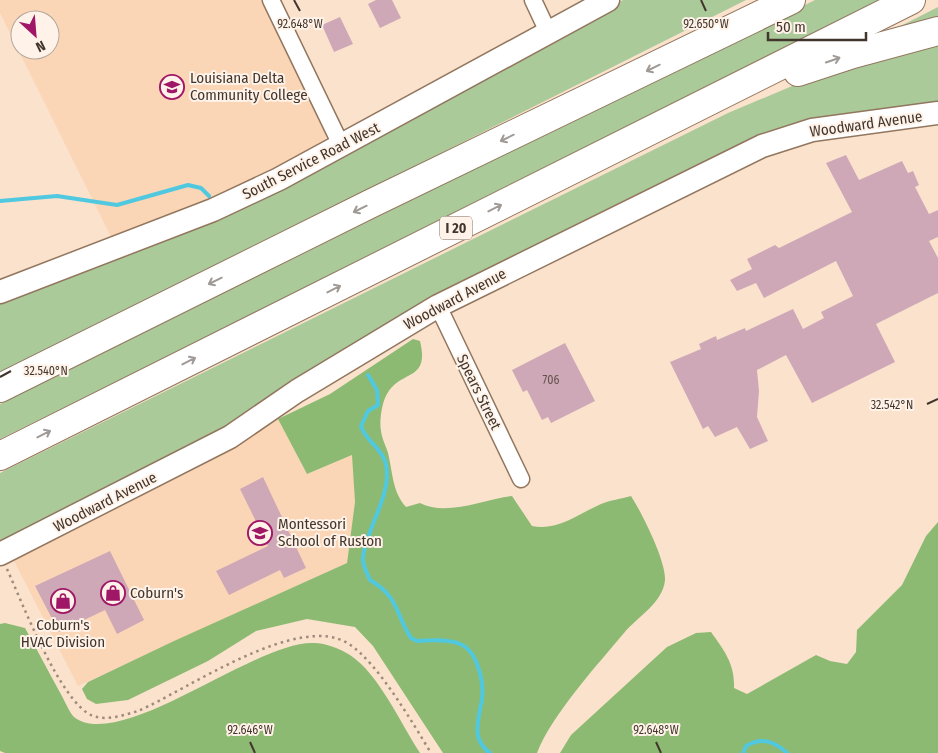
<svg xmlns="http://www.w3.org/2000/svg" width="938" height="753" font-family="'Fira Sans Condensed',sans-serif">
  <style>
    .built { fill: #fbd6b6; fill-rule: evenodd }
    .green { fill: #abca9a }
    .forest { fill: #8dba72 }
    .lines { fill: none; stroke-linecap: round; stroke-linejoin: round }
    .stream { stroke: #50c9e0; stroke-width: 4 }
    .building { fill: #cfa8b7 }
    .street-casing { stroke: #92765e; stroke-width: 19 }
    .secondary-casing { stroke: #92765e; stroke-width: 25 }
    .highway-casing { stroke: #92765e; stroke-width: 30 }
    .path { stroke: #9e8b7c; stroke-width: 2.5; stroke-dasharray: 2.5 4; stroke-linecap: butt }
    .street { stroke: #fff; stroke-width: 16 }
    .secondary { stroke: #fff; stroke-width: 22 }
    .highway { stroke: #fff; stroke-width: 28 }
    .oneway { stroke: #a09a96 }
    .ticks { fill: none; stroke: #42362c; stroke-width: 2 }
    .labels { text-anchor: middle; stroke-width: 4; stroke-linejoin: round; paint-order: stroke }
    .number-label { font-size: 12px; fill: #65524f }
    .shield { fill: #fff2e8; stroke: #7b6e64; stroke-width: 1 }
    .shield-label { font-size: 14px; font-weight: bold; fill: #42362c }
    .poi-label { font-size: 15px; fill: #42362c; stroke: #fff2e8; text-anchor: start }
    .street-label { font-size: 15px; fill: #42362c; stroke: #fff2e8 }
    .ticks-label { font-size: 12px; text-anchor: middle; fill: #42362c; stroke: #fff2e8; stroke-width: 4; stroke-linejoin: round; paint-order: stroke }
  </style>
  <rect width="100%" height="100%" fill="#fbe2cd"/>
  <g class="built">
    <path d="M0 0H264L327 131 325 143 312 155 113 241 0 13ZM20 20H50V50H20Z"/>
    <path d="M276 415 307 474 353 455 355 502 347 563 78 686 11 555Z"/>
  </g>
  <g class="green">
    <path d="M623 0H746L294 227 0 378V298L534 49Z"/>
    <path d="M815 0H890L0 439V404Z"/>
    <path d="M938 7V26L887 33Z"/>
    <path d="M938 41V108L813 124 0 546V473L728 113 830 70Z"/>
  </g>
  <g class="forest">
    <path d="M413 339 420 341C430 382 401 369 387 394 382 402 379 421 381 431 382 439 386 446 388 453 393 473 392 491 406 507L420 503C447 517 484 499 512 496L532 526C558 531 578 514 601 504 610 500 621 499 631 496 642 513 666 561 665 580 663 603 637 617 624 633 598 664 551 716 537 753H443L373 646 355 627 307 619 256 631 208 661 128 700 96 704 87 699 82 689 88 682 174 641 347 563 355 502 352 455 307 474 278 419 330 394Z"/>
    <path d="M938 522V753H560L571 735 667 647 696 633 711 632C724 650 735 664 734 688L747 694 816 655 830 661 847 664 856 652 857 630 902 585 926 536Z"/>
    <path d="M5 623 25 628C38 651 50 675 63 698 66 704 70 713 74 717 121 753 256 640 314 643 326 643 340 649 350 655 379 674 401 724 420 753H5L0 751V624Z"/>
  </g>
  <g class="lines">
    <g class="stream">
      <path d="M0 201 57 196 117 205 188 185 201 188 209 196"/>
      <path d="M368 375 377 390 378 405 368 411 361 426C365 440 380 447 385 461 395 491 365 530 363 558 362 564 367 573 370 580 399 597 395 613 411 638L417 641C431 640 448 639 460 644 478 651 484 683 482 699 479 719 470 739 490 753"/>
      <path d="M743 753 746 746C762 737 774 741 787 753"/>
    </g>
  </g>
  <g class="building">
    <path d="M376 0H392L401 18 380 28 368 4Z"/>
    <path d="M340 17 353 44 334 52 322 25Z"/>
    <path d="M846 155 859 180 902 161 908 173 913 171 919 185 915 187 929 214 938 210V237L929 241 938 258V293L876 324 895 362 812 403 786 355 757 370 759 391 757 417 768 441 750 449 737 427 715 437 708 426 703 429 670 362 701 349 699 344 716 336 717 340 745 328 746 331 793 309 803 329 824 318 821 312 853 296 836 261 764 298 756 283 737 291 730 280 752 269 747 259 775 245 779 248 852 212 826 163Z"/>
    <path d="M565 343 595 401 551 423 548 417 542 420 527 390 523 392 512 370Z"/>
    <path d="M263 477 306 568 284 578 280 570 229 595 216 571 268 546 240 489Z"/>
    <path d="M110 551 144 620 117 634 105 610 59 632 35 586Z"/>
  </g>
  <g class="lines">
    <defs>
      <g id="street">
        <path d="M271 0 342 147"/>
        <path d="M533 0 548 32"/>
        <path d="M438 306 521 479"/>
      </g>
      <g id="secondary">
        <path d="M0 292 213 210 279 179 608 0"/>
        <path d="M0 554 230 437 297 391 438 306 762 146 812 130 938 113"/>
      </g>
      <g id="highway">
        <path d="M798 72 853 54 938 31"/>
        <path d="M0 388 370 204 791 0"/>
        <path d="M0 456 911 0"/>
      </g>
    </defs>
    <use href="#street" class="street-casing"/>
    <use href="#secondary" class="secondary-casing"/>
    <use href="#highway" class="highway-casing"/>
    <path class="path" d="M7 569C22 602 61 704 93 716 108 721 124 715 138 711 187 690 299 611 349 644 378 663 412 722 431 753"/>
    <use href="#street" class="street"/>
    <use href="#secondary" class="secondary"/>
    <use href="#highway" class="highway"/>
  </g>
  <defs><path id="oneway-shaft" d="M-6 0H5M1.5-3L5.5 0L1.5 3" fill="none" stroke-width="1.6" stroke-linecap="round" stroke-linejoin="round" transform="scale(1.25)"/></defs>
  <g class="oneway">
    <use href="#oneway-shaft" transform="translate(833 60) rotate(-19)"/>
    <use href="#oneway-shaft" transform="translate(653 68) rotate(154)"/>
    <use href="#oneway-shaft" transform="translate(507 138) rotate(154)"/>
    <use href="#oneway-shaft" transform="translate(495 208) rotate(-27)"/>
    <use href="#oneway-shaft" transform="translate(360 209) rotate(154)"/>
    <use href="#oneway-shaft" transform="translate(215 281) rotate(154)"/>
    <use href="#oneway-shaft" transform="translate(334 289) rotate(-27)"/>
    <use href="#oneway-shaft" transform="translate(189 361) rotate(-27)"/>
    <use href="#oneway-shaft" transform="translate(44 434) rotate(-27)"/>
  </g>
  <path class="ticks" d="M294 0 300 11M701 0 706 11M0 377 11 371M927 404 938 399M250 742 255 753M656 742 661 753"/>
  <defs>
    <symbol id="university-ring" viewBox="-11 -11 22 22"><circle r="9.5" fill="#fff2e8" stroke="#9f1766" stroke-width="1.5"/><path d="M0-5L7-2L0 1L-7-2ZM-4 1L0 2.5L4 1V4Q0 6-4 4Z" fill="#9f1766"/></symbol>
    <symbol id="school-ring" viewBox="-11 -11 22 22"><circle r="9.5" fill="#fff2e8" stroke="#9f1766" stroke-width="1.5"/><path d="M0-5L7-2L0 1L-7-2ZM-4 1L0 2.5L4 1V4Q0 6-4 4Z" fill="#9f1766"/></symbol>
    <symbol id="shop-ring" viewBox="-11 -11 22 22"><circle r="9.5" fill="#fff2e8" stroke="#9f1766" stroke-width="1.5"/><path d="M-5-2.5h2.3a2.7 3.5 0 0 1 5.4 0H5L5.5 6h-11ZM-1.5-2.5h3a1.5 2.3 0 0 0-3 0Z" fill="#9f1766"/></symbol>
  </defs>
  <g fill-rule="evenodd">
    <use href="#university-ring" x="158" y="73" width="28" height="28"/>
    <use href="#school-ring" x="246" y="519" width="28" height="28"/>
    <use href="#shop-ring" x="99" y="579" width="28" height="28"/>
    <use href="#shop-ring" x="49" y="587" width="28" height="28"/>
  </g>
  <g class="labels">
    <g class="number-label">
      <text x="551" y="384">706</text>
    </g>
    <rect class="shield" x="440" y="216.5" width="32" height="23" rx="4"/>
    <g class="shield-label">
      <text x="456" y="233">I 20</text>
    </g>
    <g class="poi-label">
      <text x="190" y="83">Louisiana Delta<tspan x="190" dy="17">Community College</tspan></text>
      <text x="278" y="529">Montessori<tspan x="278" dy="17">School of Ruston</tspan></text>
      <text x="130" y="598">Coburn's</text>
      <text x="63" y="630" text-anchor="middle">Coburn's<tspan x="63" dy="17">HVAC Division</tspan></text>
    </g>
    <g class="street-label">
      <text transform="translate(866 124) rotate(-8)" y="5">Woodward Avenue</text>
      <text transform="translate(311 161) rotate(-27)" y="5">South Service Road West</text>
      <text transform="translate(455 299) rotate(-28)" y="5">Woodward Avenue</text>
      <text transform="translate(479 392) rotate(64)" y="5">Spears Street</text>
      <text transform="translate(105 502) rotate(-27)" y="5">Woodward Avenue</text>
    </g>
  </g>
  <g class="ticks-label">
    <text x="300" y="28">92.648°W</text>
    <text x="706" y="28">92.650°W</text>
    <text x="46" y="375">32.540°N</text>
    <text x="892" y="409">32.542°N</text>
    <text x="250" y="734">92.646°W</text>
    <text x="656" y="734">92.648°W</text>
  </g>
  <g transform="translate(35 35) rotate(154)"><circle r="24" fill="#fff2e8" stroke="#b3a79d"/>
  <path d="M0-4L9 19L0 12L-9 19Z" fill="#9f1766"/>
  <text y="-8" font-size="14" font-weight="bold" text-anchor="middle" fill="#42362c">N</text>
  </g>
  <path d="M768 32v8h98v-8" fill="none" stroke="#42362c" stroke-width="2.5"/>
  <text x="776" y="32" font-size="15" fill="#42362c" stroke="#fff2e8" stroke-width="4" paint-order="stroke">50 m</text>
</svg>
